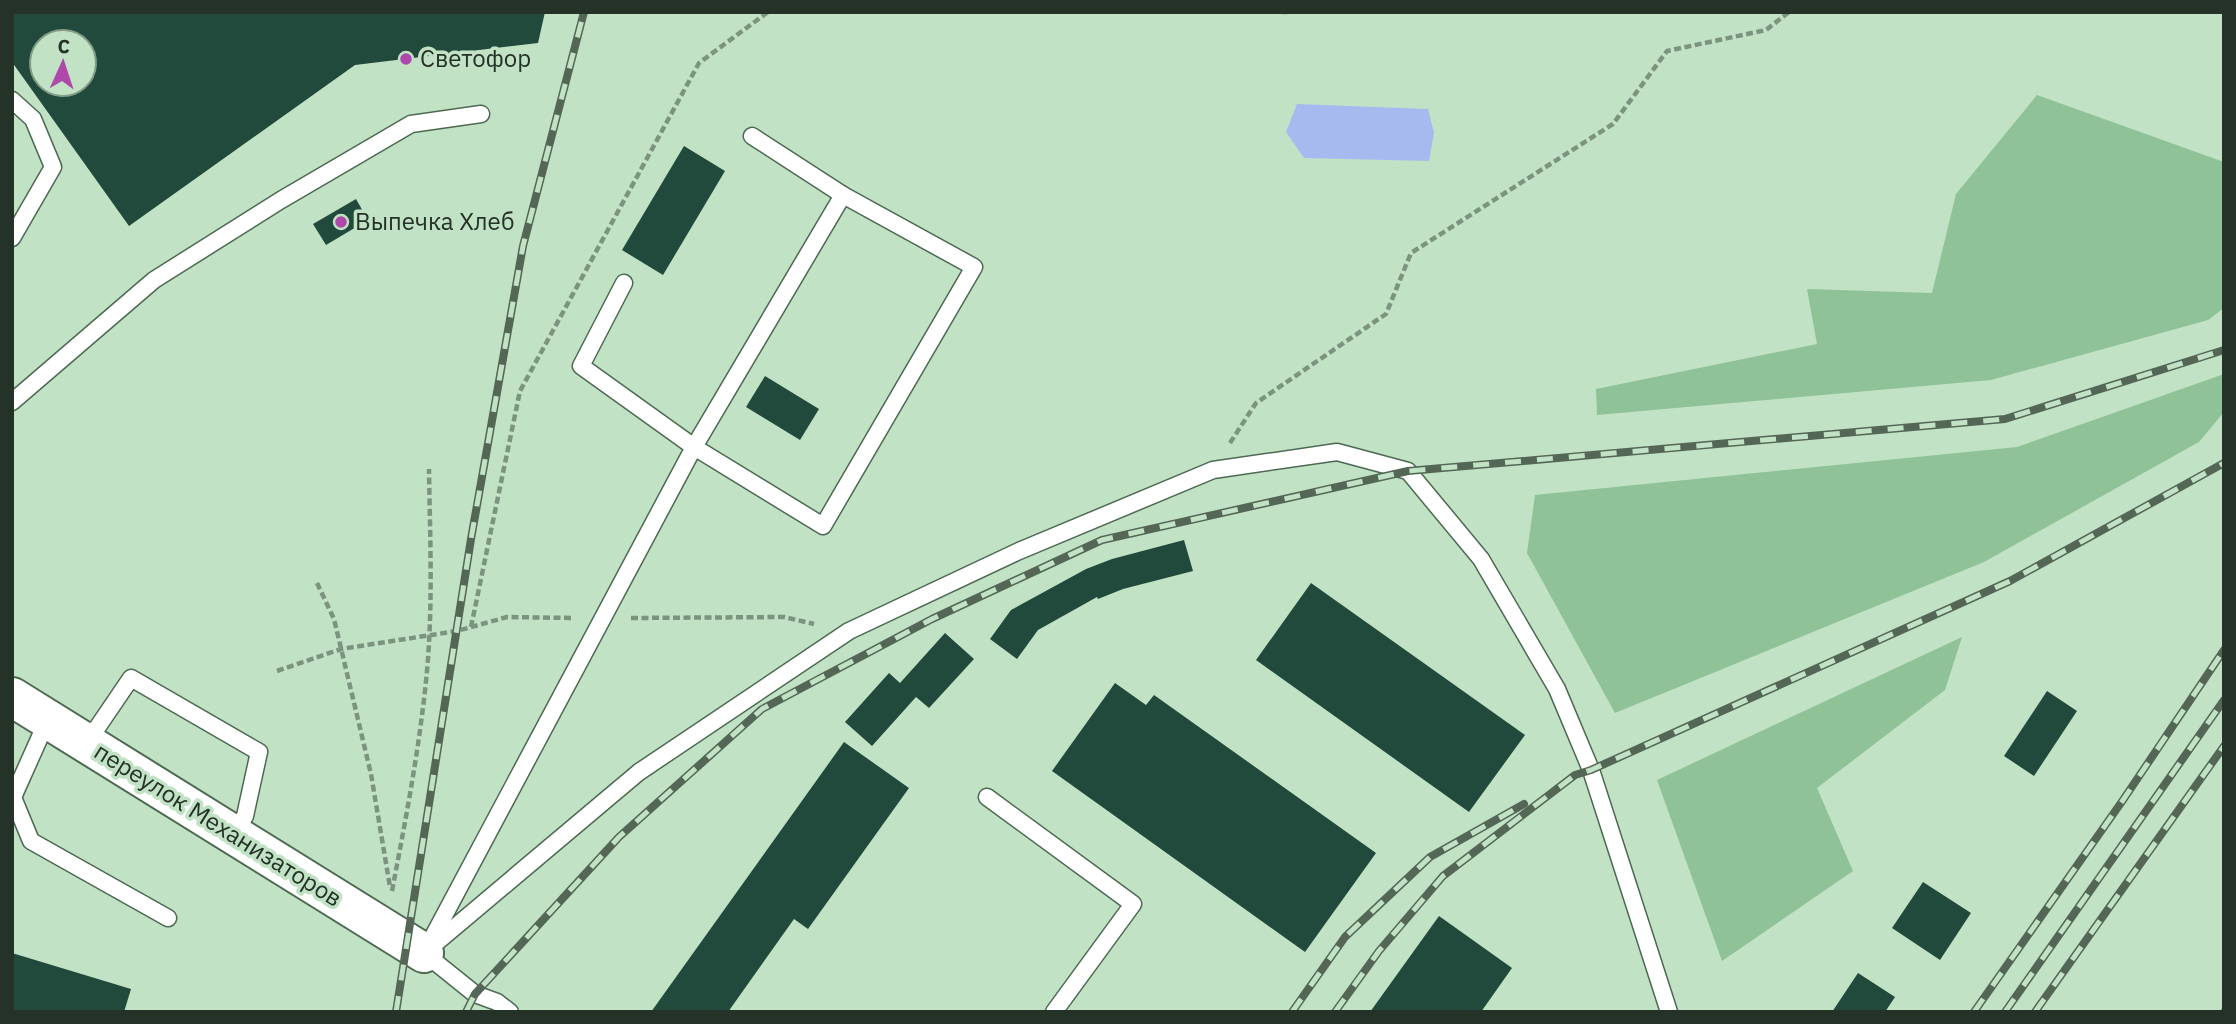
<svg xmlns="http://www.w3.org/2000/svg" width="2236" height="1024" font-family="'IBM Plex Sans',sans-serif">
  <style>
    .green { fill: #90c297 }
    .water { fill: #a7baef }
    .building { fill: #224a3c; fill-rule: evenodd }
    .lines { fill: none; stroke-linecap: round; stroke-linejoin: round }
    .service-casing { stroke: #4c6951; stroke-width: 19 }
    .tertiary-casing { stroke: #4c6951; stroke-width: 42 }
    .path { stroke: #7c947f; stroke-width: 4.5; stroke-dasharray: 7 3.5; stroke-linecap: butt }
    .service { stroke: #fff; stroke-width: 16 }
    .tertiary { stroke: #fff; stroke-width: 38 }
    .rail-casing { stroke: #546756; stroke-width: 8 }
    .rail { stroke: #c1e2c5; stroke-width: 5; stroke-dasharray: 16; stroke-linecap: butt }
    .poi-dot { fill: #ae48ab; stroke: #c1e2c5; stroke-width: 2.5 }
    .labels { text-anchor: middle; stroke-width: 7; stroke-linejoin: round; paint-order: stroke }
    .poi-label { font-size: 24px; fill: #253227; stroke: #c1e2c5; text-anchor: start }
    .street-label { font-size: 24px; fill: #253227; stroke: #c1e2c5 }
  </style>
  <rect width="100%" height="100%" fill="#c1e2c5"/>
  <g class="green">
    <path d="M2037 95 2224 162V308L2208 320 1991 380 1597 415 1596 389 1817 344 1807 289 1932 293 1956 194Z"/>
    <path d="M2224 374V412L2199 442 1984 562 1615 713 1527 553 1535 495 2017 447Z"/>
    <path d="M1962 637 1945 690 1817 788 1853 871 1722 961 1657 780Z"/>
  </g>
  <path class="water" d="M1297 104 1428 109 1434 133 1429 161 1304 158 1286 132Z"/>
  <g class="building">
    <path d="M12 12H545L538 43 355 65 129 226 12 62ZM42 42H84V84H42Z"/>
    <path d="M684 146 725 171 663 275 622 250Z"/>
    <path d="M356 199 368 220 326 245 313 224Z"/>
    <path d="M765 376 819 409 800 440 746 407Z"/>
    <path d="M1184 540 1193 571 1123 589 1098 599 1097 597 1038 630 1017 659 990 639 1011 610 1086 569 1112 559Z"/>
    <path d="M1311 583 1525 735 1469 812 1256 660Z"/>
    <path d="M945 633 974 659 929 708 916 697 872 746 845 722 889 673 900 683Z"/>
    <path d="M1115 683 1146 705 1154 695 1376 853 1305 952 1052 771Z"/>
    <path d="M2047 691 2077 711 2034 776 2004 756Z"/>
    <path d="M844 742 909 788 808 929 794 919 728 1012H651Z"/>
    <path d="M1923 882 1971 913 1940 960 1892 928Z"/>
    <path d="M1439 916 1512 968 1481 1012H1370Z"/>
    <path d="M12 953 131 989 124 1012H12Z"/>
    <path d="M1858 973 1895 997 1885 1012H1832Z"/>
  </g>
  <g class="lines">
    <defs>
      <g id="service">
        <path d="M12 100 33 119 53 167 12 238"/>
        <path d="M752 136 843 195"/>
        <path d="M843 195 974 267 823 526 694 447Z"/>
        <path d="M12 402 154 280 281 200 411 124 481 114"/>
        <path d="M82 738 97 728 131 678 259 752 245 816 234 834"/>
        <path d="M12 795 31 841 168 918"/>
        <path d="M14 795 48 719"/>
        <path d="M987 797 1133 904 1054 1012"/>
        <path d="M429 944 694 447 581 366 624 283"/>
        <path d="M424 953 639 772 849 631 1019 551 1213 470 1337 452 1408 471 1481 559 1557 689 1591 770 1669 1012"/>
        <path d="M424 953 475 994 497 1002 510 1012"/>
      </g>
      <path id="tertiary" d="M12 697 424 953"/>
    </defs>
    <use href="#service" class="service-casing"/>
    <use href="#tertiary" class="tertiary-casing"/>
    <g class="path">
      <path d="M1282 12H1288"/>
      <path d="M1230 443 1256 403 1386 314 1411 253 1613 124 1667 51 1766 30 1789 12"/>
      <path d="M317 583 334 619 371 774 390 887"/>
      <path d="M631 618 784 617 814 624"/>
      <path d="M471 627 520 391 699 63 768 12"/>
      <path d="M277 671 341 649 457 631 507 617 573 618"/>
      <path d="M392 891C406 818 420 745 427 671 433 604 430 536 429 469"/>
      <path d="M2222 1012 2224 1009"/>
    </g>
    <use href="#service" class="service"/>
    <use href="#tertiary" class="tertiary"/>
    <defs>
      <g id="rail">
        <path d="M396 1012 471 539 523 246 584 12"/>
        <path d="M466 1012 475 994 619 837 762 709 932 619 1102 540 1408 471 2005 419 2224 350"/>
        <path d="M1292 1012 1345 937 1430 857 1524 804"/>
        <path d="M1335 1012 1379 951 1443 876 1575 775 1591 770 2010 581 2224 463"/>
        <path d="M1974 1012 2123 800 2224 650"/>
        <path d="M2005 1012 2224 700"/>
        <path d="M2035 1012 2224 746"/>
      </g>
    </defs>
    <use href="#rail" class="rail-casing"/>
    <use href="#rail" class="rail"/>
  </g>
  <g class="poi-dot">
    <circle cx="406" cy="59" r="7"/>
    <circle cx="341" cy="222" r="7"/>
  </g>
  <g class="labels">
    <g class="poi-label">
      <text x="420" y="67">Светофор</text>
      <text x="355" y="230">Выпечка Хлеб</text>
    </g>
    <g class="street-label">
      <text transform="translate(218 825) rotate(32)" y="8">переулок Механизаторов</text>
    </g>
  </g>
  <rect width="2236" height="1024" fill="none" stroke="#253227" stroke-width="28"/>
  <g transform="translate(63 63) rotate(3)"><circle r="33" fill="#c1e2c5" stroke="#839c86" stroke-width="2"/>
  <path d="M0-5L12 26L0 18L-12 26Z" fill="#ae48ab"/>
  <text y="-10" font-size="19" font-weight="bold" text-anchor="middle" fill="#253227">С</text>
  </g>
</svg>
